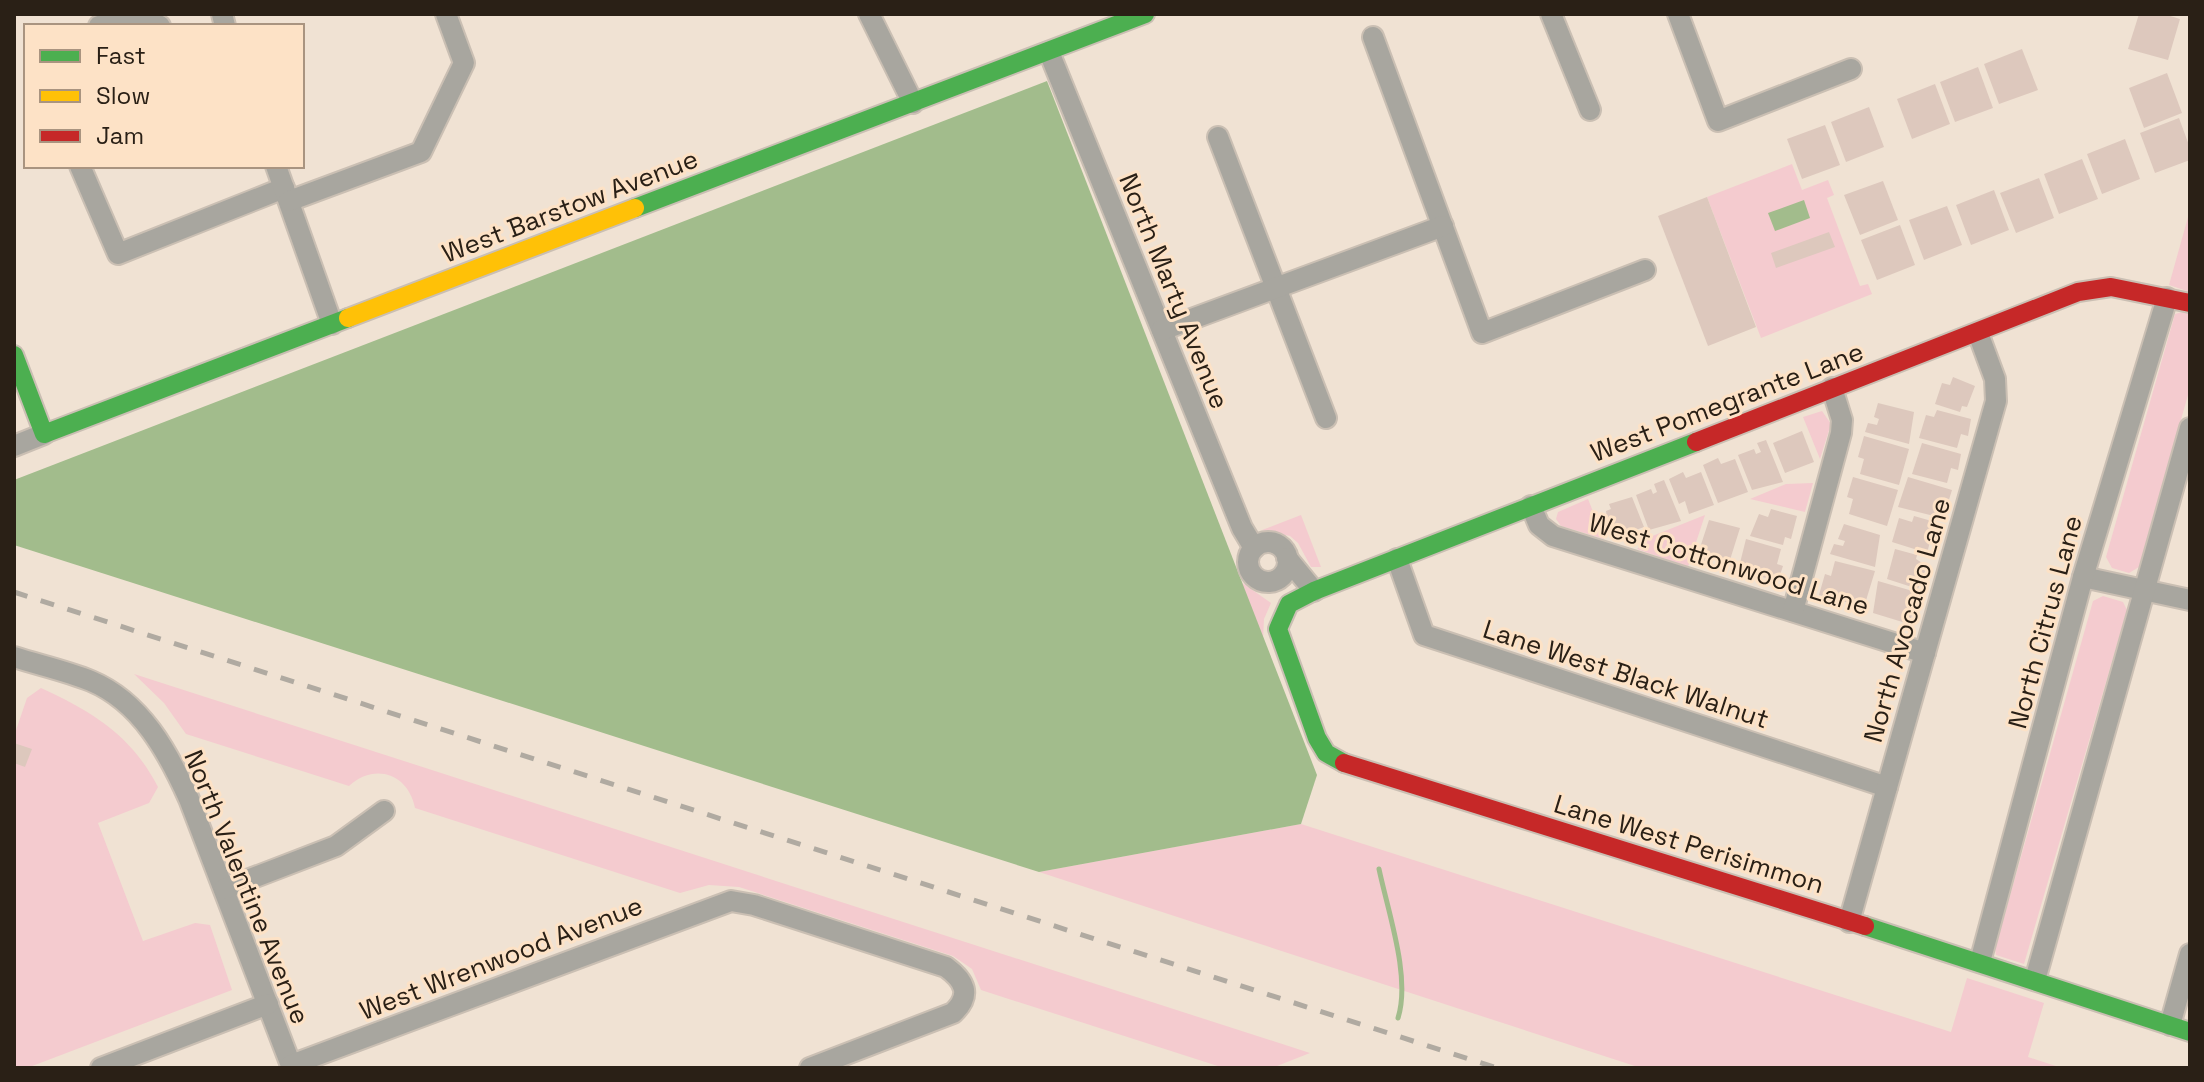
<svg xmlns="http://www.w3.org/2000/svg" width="2204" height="1082" font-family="'Space Grotesk',sans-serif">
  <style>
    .green { fill: #f4cbcf }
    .water { fill: #a2bc8c }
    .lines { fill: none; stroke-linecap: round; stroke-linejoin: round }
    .stream { stroke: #a2bc8c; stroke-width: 5 }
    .building { fill: #ddc8bd }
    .street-casing { stroke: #cabfb3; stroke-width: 24 }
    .fast-casing { stroke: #cabfb3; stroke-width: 22 }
    .slow-casing { stroke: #cabfb3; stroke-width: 22 }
    .jam-casing { stroke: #cabfb3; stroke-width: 22 }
    .street { stroke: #a8a69f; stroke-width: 20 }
    .fast { stroke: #4caf50; stroke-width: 18 }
    .slow { stroke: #ffc107; stroke-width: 18 }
    .jam { stroke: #c62828; stroke-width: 18 }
    .rail { stroke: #b0aaa1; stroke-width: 5; stroke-dasharray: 14 14; stroke-linecap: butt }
    .labels { text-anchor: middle; stroke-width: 6; stroke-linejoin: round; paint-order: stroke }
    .street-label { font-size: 26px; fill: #2a2016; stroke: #fde2c6 }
  </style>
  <rect width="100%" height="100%" fill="#f0e2d3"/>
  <g class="green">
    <path d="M1792 164 1802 190 1828 180 1834 195 1827 198 1860 286 1868 284 1872 294 1761 338 1707 197Z"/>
    <path d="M2190 210V292L2169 285Z"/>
    <path d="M2190 310V388L2139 567 2129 573 2112 568 2106 557 2175 314Z"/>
    <path d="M1822 411 1831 424 1820 459 1803 417Z"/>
    <path d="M1813 483 1805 512 1750 499 1786 484Z"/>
    <path d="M1588 499 1604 539 1561 526 1556 519 1558 512Z"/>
    <path d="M1301 515 1321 567H1311L1298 543 1290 536 1262 530Z"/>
    <path d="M1705 515 1688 567 1637 549 1650 537Z"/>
    <path d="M1241 582 1271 603 1264 619 1263 640Z"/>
    <path d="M2103 596 2123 602 2127 610 2024 964 1996 955 1995 949 2093 601Z"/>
    <path d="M134 674 1310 1053 1272 1068H1224L981 990 972 969 953 956 739 887 709 885 680 893 415 808C408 773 374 763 349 786L186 734 164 703Z"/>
    <path d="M41 688C93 712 131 735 158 787L149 803 98 823 143 941 195 923 210 925 232 990 27 1068H14V736L27 698Z"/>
    <path d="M1301 824 1951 1032 1967 978 2044 1003 2028 1057 2062 1068H1641L1039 872Z"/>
  </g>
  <g class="water">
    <path d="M1047 81 1317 775 1301 824 1039 872 14 545V480Z"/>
    <path d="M1804 200 1810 218 1775 231 1768 213Z"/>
  </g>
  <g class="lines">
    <path class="stream" d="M1379 869C1388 912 1411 977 1398 1018"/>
  </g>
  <g class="building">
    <path d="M2139 14H2164L2180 19 2168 60 2128 49Z"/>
    <path d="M2022 49 2038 90 1999 104 1984 64Z"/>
    <path d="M1978 67 1993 108 1955 122 1940 82Z"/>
    <path d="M2167 73 2182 113 2144 128 2129 88Z"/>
    <path d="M1935 84 1950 124 1912 139 1897 99Z"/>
    <path d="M1869 107 1884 147 1846 162 1831 122Z"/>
    <path d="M2179 118 2190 148V160L2155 173 2140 133Z"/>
    <path d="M1825 125 1840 165 1802 179 1787 139Z"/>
    <path d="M2125 139 2140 179 2102 194 2087 154Z"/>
    <path d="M2082 159 2098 199 2059 214 2044 174Z"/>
    <path d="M2039 178 2054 218 2016 233 2000 193Z"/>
    <path d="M1883 181 1898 220 1860 235 1844 195Z"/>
    <path d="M1994 190 2009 230 1971 245 1956 205Z"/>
    <path d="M1707 197 1756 327 1708 346 1658 216Z"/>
    <path d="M1947 206 1962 245 1924 260 1909 220Z"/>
    <path d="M1900 225 1915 265 1877 280 1861 240Z"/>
    <path d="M1829 232 1835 247 1776 268 1771 253Z"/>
    <path d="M1953 377 1975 386 1967 407 1962 406 1960 412 1935 404 1942 383 1950 385Z"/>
    <path d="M1878 403 1914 412 1909 444 1865 432 1868 423 1877 425 1879 419 1874 417Z"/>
    <path d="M1937 410 1971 419 1968 436 1961 434 1957 448 1919 438 1926 415 1934 417Z"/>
    <path d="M1802 431 1814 462 1785 473 1773 443Z"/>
    <path d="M1864 436 1909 449 1899 485 1860 474 1864 459 1858 457Z"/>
    <path d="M1766 440 1783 482 1752 490 1738 455 1754 449 1756 454 1761 452 1757 443Z"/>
    <path d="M1922 443 1961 454 1958 470 1951 468 1947 483 1912 474Z"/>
    <path d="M1718 458 1721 464 1735 459 1748 492 1718 503 1703 465Z"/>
    <path d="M1683 472 1686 478 1701 472 1714 505 1689 514 1685 501 1679 504 1669 479Z"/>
    <path d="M1853 477 1898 490 1887 526 1849 514 1853 499 1847 497Z"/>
    <path d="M1908 477 1952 490 1947 506 1941 504 1938 517 1898 507Z"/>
    <path d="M1664 480 1681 521 1649 530 1636 495 1651 489 1653 494 1657 492 1654 484Z"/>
    <path d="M1632 497 1644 527 1615 538 1607 518 1606 511 1611 509 1609 504Z"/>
    <path d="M1771 509 1797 516 1791 539 1785 537 1783 545 1750 536 1759 514 1768 517Z"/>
    <path d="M1914 516 1942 524 1937 540 1931 538 1927 553 1892 542 1899 518 1912 522Z"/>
    <path d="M1709 520 1740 528 1729 563 1714 558 1711 565 1696 560Z"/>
    <path d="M1844 524 1880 535 1875 567 1830 554 1834 544 1843 546 1845 541 1838 539Z"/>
    <path d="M1746 539 1781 549 1777 564 1783 566 1778 581 1738 571Z"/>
    <path d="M1895 549 1917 555 1916 559 1927 566 1918 589 1887 579Z"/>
    <path d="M1835 561 1875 571 1864 607 1819 595 1825 574 1831 576Z"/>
    <path d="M1878 581 1923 594 1919 605 1910 602 1908 607 1914 609 1909 624 1873 613Z"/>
    <path d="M14 743 32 749 25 767 14 763Z"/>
  </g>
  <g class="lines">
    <defs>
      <g id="street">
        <path d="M222 14 225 26"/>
        <path d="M869 14 913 103"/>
        <path d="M1551 14 1590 110"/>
        <path d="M1678 14 1718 121 1851 69"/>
        <path d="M99 26 140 16 160 26"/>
        <path d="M1373 37 1482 333 1645 270"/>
        <path d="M1049 52 1242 528 1254 548"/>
        <path d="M1218 137 1326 418"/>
        <path d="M80 166 118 254 284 188"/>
        <path d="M276 166 332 324"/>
        <path d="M289 201 421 152 464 63 446 14"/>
        <path d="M1162 330 1443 226"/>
        <path d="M14 446 44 434"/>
        <path d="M1531 506 1539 525 1553 536 1925 653"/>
        <circle cx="1268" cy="562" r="20"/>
        <path d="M1287 558 1314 591"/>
        <path d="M1397 559 1424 635 1887 787"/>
        <path d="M2083 577 2190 600"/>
        <path d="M1793 611 1841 433 1842 420 1832 388"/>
        <path d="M14 657C39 665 67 671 91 681 141 702 168 752 189 799L292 1068"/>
        <path d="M224 889 336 846 384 811"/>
        <path d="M1849 922 1996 401 1995 379 1978 333"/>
        <path d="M1980 962 2083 577 2167 298"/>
        <path d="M2035 980 2190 428"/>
        <path d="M2170 1025 2190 954"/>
        <path d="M291 1065 731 901 754 905 946 967C965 981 972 995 953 1013L810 1068"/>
        <path d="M101 1068 268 1004"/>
      </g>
      <g id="fast">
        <path d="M635 208 1145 14"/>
        <path d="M14 355 44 434 348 318"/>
        <path d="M1344 763 1326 753 1317 738 1278 629 1289 604 1314 591 1696 442"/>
        <path d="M1865 926 2190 1032"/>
      </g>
      <path id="slow" d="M348 318 635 208"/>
      <g id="jam">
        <path d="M1696 442 2078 292 2111 287 2190 303"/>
        <path d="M1344 763 1865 926"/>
      </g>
    </defs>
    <use href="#street" class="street-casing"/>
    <use href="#fast" class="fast-casing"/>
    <use href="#slow" class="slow-casing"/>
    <use href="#jam" class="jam-casing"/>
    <use href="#street" class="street"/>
    <use href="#fast" class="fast"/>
    <use href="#slow" class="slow"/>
    <use href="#jam" class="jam"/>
    <path class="rail" d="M14 592 1497 1068"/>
  </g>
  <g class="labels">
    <g class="street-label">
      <text transform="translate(570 206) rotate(-21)" y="9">West Barstow Avenue</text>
      <text transform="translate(1174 291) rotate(68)" y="9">North Marty Avenue</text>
      <text transform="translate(1727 402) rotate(-21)" y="9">West Pomegrante Lane</text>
      <text transform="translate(1729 564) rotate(17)" y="9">West Cottonwood Lane</text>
      <text transform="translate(1907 620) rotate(-74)" y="9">North Avocado Lane</text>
      <text transform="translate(2045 622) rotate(-75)" y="9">North Citrus Lane</text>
      <text transform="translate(1626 674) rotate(18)" y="9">Lane West Black Walnut</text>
      <text transform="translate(1689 844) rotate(17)" y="9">Lane West Perisimmon</text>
      <text transform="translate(247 887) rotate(68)" y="9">North Valentine Avenue</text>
      <text transform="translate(501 958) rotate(-21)" y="9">West Wrenwood Avenue</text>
    </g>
  </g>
  <rect width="2204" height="1082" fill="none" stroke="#2a2016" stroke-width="32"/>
  <rect x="24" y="24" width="280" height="144" fill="#fde2c6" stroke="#a99480" stroke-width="2"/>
  <rect x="40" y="50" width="40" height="12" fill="#4caf50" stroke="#a99480" stroke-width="2"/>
  <text x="96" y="64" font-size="24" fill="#2a2016">Fast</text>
  <rect x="40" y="90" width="40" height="12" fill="#ffc107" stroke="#a99480" stroke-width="2"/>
  <text x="96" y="104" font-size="24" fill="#2a2016">Slow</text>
  <rect x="40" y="130" width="40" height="12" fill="#c62828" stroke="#a99480" stroke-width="2"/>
  <text x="96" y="144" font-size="24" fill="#2a2016">Jam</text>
</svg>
